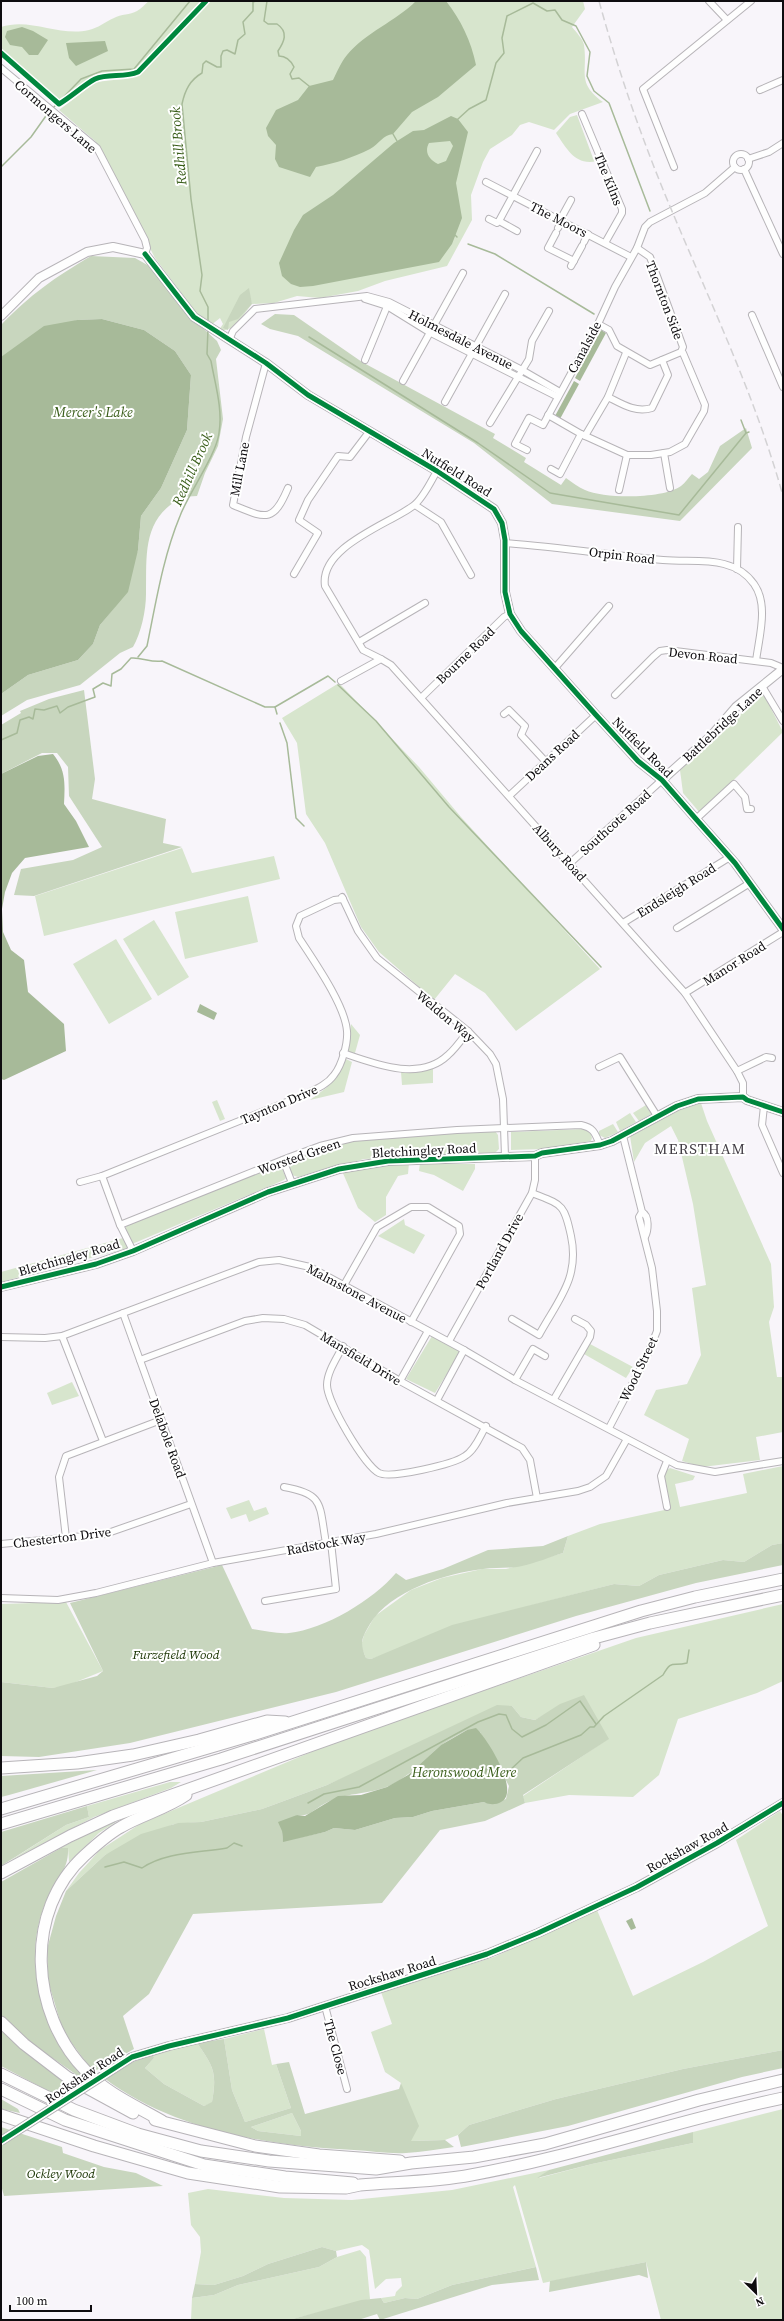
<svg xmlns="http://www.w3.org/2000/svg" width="784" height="2321" font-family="'Source Serif 4',serif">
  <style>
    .green { fill: #d7e5cd }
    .forest { fill: #c8d6be; fill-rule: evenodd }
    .water { fill: #a7ba99; fill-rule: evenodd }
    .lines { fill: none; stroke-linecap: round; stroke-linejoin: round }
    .stream { stroke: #a7ba99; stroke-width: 1.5 }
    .street-casing { stroke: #b7b4b8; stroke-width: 8 }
    .secondary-casing { stroke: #b7b4b8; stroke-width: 10 }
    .highway-casing { stroke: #b7b4b8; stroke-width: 13 }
    .street { stroke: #fefefe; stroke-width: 6 }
    .secondary { stroke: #fefefe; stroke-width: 8 }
    .highway { stroke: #fefefe; stroke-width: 11 }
    .rail { stroke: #d3d2d4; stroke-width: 1.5; stroke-dasharray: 8 4; stroke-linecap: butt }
    .secondary-bridge-casing { stroke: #b7b4b8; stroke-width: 10; stroke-linecap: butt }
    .secondary-bridge { stroke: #fefefe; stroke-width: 8 }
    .cycleway-casing { stroke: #fff; stroke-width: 8 }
    .cycleway { stroke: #00873e; stroke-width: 5 }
    .labels { text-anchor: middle; stroke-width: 4; stroke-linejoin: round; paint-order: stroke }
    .street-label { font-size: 13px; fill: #0e0c0f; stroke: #fff }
    .park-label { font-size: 13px; font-style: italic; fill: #183200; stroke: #fff }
    .water-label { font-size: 14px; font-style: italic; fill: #395d19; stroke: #fff }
    .quarter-label { font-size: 15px; letter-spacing: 1px; fill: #423d44; stroke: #fff }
  </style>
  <rect width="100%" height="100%" fill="#f8f5fa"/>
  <g class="green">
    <path d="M149 1H201L136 70 97 75 58 101 1 50V27C30 17 59 37 89 30 98 28 105 22 114 18 121 14 130 15 137 11 141 9 145 4 149 1Z"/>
    <path d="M210 1H583L585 9 572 27C576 32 583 39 584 45 588 73 576 82 603 102L570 114 554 130 529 122 520 125 512 135 490 149 483 162 471 195 472 220 447 266 385 281 358 291 320 298 297 296 274 303 252 304V301L251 305C243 315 234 333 219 330L223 324 220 318 210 326 197 314 155 258 95 141 59 110 96 82 131 78 140 75Z"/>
    <path d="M577 115 593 158 597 161C575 166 567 149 556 133L570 117Z"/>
    <path d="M339 683 419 767 461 817 600 969 516 1031 485 993 455 974 434 1000 379 952 361 927 325 843 306 814 297 743 282 718Z"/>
    <path d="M763 693 783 732 700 813 683 793 680 770Z"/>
    <path d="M182 848 192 873 274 856 280 879 44 936 35 896Z"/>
    <path d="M248 896 258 942 185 959 175 912Z"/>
    <path d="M154 920 189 977 158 996 123 939Z"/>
    <path d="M116 939 152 999 109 1024 73 964Z"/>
    <path d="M351 1024 360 1035 355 1053 347 1052Z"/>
    <path d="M346 1059 352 1062 344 1092 310 1100 326 1088 338 1075Z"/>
    <path d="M433 1067V1083L402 1085 401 1072H419Z"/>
    <path d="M217 1100 225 1119 220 1121 212 1102Z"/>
    <path d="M701 1103 707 1121 771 1264 774 1307 769 1322 777 1377H783V1432L756 1437 760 1460 702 1467 682 1461 689 1439 644 1415 656 1390 687 1384 701 1355 692 1288 706 1285 693 1204 678 1140 671 1126 645 1143 634 1162 630 1136 683 1108Z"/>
    <path d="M646 1105 651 1114 639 1121 633 1113Z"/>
    <path d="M630 1113 636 1122 620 1131 616 1122Z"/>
    <path d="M613 1124 618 1132 605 1138 599 1135V1131Z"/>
    <path d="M584 1129 590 1131 592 1138 591 1141 543 1149 511 1150V1132Z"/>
    <path d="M495 1131 498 1135 499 1149 495 1153 364 1159 298 1177 292 1175 287 1164 288 1160 321 1148 355 1140Z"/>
    <path d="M409 1163 408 1174 398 1176 386 1197V1215L375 1222 358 1208 342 1171Z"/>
    <path d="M420 1163 475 1164V1169L463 1191 434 1175 419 1171Z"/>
    <path d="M278 1164 281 1166 286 1178 284 1180 132 1244 125 1229 127 1225Z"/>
    <path d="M404 1219 405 1225 425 1235 414 1254 378 1236Z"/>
    <path d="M123 1238 128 1248 1 1282V1272Z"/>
    <path d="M432 1336 461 1351 435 1393 406 1379Z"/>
    <path d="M590 1344 633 1367 626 1378 584 1354Z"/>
    <path d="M72 1382 79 1396 52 1405 47 1393Z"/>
    <path d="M783 1466V1543L772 1545 744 1562 723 1560 659 1575 639 1586 614 1584 529 1606 371 1659 366 1658 361 1646 364 1635 375 1616 411 1590 442 1578 482 1569H506L563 1553 568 1536 600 1524 669 1509 663 1477 667 1470 670 1468 695 1476 693 1480 675 1484 680 1507 747 1493 743 1474Z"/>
    <path d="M249 1500 254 1511 266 1507 269 1514 249 1522 246 1514 231 1519 226 1508Z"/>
    <path d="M66 1602 103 1671 66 1686 53 1688 1 1682V1604Z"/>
    <path d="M783 1604V1681L757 1693 678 1719 659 1775 633 1797 569 1795 525 1803 523 1796 608 1739 546 1714 535 1720 521 1717 512 1706 327 1785 262 1809 201 1822 174 1824 105 1855 66 1891 79 1873 100 1850 140 1824 335 1742 636 1638Z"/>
    <path d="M170 1782H181L171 1788 94 1817 8 1862 66 1825 89 1817 87 1806Z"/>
    <path d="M780 1811 783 1816V2050L683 2069 556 2099 469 2125 458 2135 445 2140 411 2141 401 2083 385 2072 371 2032 392 2024 381 1992 494 1957 597 1910 633 1996 703 1962 768 1926 736 1840Z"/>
    <path d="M119 1820 99 1833 69 1862 68 1848H61L88 1833Z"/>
    <path d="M264 2029 272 2065 276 2064 291 2108 245 2122 232 2090 224 2039Z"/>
    <path d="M197 2043C214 2067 217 2073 212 2103L204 2106 164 2084 145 2068 154 2058 153 2054Z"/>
    <path d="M783 2109V2320H661L646 2262 543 2283 515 2185 513 2187 536 2267 531 2268 452 2285 417 2299 405 2298 384 2303 381 2298 395 2296 396 2292 402 2286 401 2278 386 2279 375 2289 369 2250 362 2245 336 2251 322 2247 268 2264 243 2276 214 2285 195 2284 201 2252 200 2237 191 2225 188 2193 208 2189 284 2198 352 2200 452 2190 549 2170 539 2178 592 2164 693 2143V2132Z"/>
    <path d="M292 2113 301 2131V2136L258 2131 251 2127Z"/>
    <path d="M360 2250 366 2257 370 2299 289 2320H191L192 2298 214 2295 238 2285 319 2267 337 2257Z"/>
  </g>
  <g class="forest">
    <path d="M91 256 135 258 151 267 182 309 217 341 221 350 216 359 223 419 218 446 205 473 197 496C186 496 178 499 169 506 142 528 147 563 146 594 146 611 141 633 133 647L120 653 80 685 27 700 1 716V694L28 675 78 660 93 644 100 625 114 608 138 550 141 516 161 488 187 430 191 375 175 351 144 330 102 319 77 320 1 357V325C31 294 54 278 91 256Z"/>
    <path d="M249 288 252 304 238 319 229 322 228 330 223 328 240 295Z"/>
    <path d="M275 314 294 315 362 362 495 434 493 438 526 458 524 462 561 485 566 478C572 482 578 487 585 490 605 499 663 499 681 486 685 483 688 478 692 474L699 479 708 472 720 446 746 428 752 448 680 521 552 504 474 443 298 336 270 329 261 324Z"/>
    <path d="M84 690 95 779 92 799 166 819 163 843 182 847 34 896 14 895 21 869 73 860 102 847 69 796 68 767 57 753H42L1 774V725L21 713 20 711 49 699Z"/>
    <path d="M568 1536 563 1553C550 1557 536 1563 522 1566 509 1569 496 1567 483 1569 446 1573 390 1591 370 1624 362 1638 359 1642 366 1658L371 1659 452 1625 614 1584 639 1586 659 1575 723 1560 744 1562 772 1545 783 1543V1565L696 1583 576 1616 336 1692 130 1743 39 1757 1 1756V1682L53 1688 97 1676 103 1671 70 1603 222 1565 252 1629C264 1631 278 1634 289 1633 325 1629 373 1600 396 1573L406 1580 443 1569 488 1550 543 1546Z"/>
    <path d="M584 1695 609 1739 523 1795 525 1803 485 1821 440 1830 382 1903 193 1914 149 1994 123 2016 134 2049 93 2072 63 2031 48 1981 47 1949 56 1916 66 1891 105 1855 141 1834 178 1823 201 1822 262 1809 327 1785 497 1705 512 1706 521 1717 535 1720 560 1704ZM467 1730 480 1732 509 1786 506 1799 491 1804 484 1802 432 1811 413 1817 395 1818 355 1830 334 1828 325 1832 283 1841 282 1831 297 1815C310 1817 314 1809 324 1804 344 1792 368 1795 389 1786 410 1776 423 1761 440 1746 448 1740 458 1735 467 1730Z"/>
    <path d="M97 1770 9 1795 1 1797V1776Z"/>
    <path d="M87 1806 89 1817 66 1825 1 1866V1832Z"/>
    <path d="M61 1848H68C69 1871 56 1877 48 1897 25 1947 35 2001 60 2047 66 2058 76 2067 83 2076L81 2078 34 2045 1 2016V1882Z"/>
    <path d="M1 2030 21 2049 70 2086 56 2095 1 2066Z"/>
    <path d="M224 2039 232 2090 245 2122 291 2108 276 2064 289 2062 305 2114 399 2089 401 2083 419 2126 411 2141 445 2140 454 2147C438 2149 422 2152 406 2153 389 2154 371 2151 354 2150 270 2146 172 2130 104 2078L123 2066 153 2054 154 2058 145 2068 164 2084 204 2106 212 2102C217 2073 214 2067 197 2043ZM292 2113 301 2131V2136L258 2131 251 2127Z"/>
    <path d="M783 2050V2068L742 2077 568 2126 461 2147 458 2135 469 2125 556 2099 683 2069Z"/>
    <path d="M1 2099 18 2109 20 2113 1 2109Z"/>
    <path d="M1 2127 62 2147 63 2153 104 2167 136 2173 163 2186 4 2196 1 2185Z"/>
    <path d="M693 2132V2143L592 2164 537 2178 549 2170Z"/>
    <path d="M322 2247 336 2251 337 2257 319 2267 238 2285 214 2295 192 2298 195 2284 214 2285 243 2276 268 2264Z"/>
    <path d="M646 2262 648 2278 639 2275 549 2292 550 2281Z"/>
    <path d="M536 2267 539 2280 492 2285 380 2320 377 2314 358 2320H289L361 2300 381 2298 384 2303 405 2298 417 2299 452 2285Z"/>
  </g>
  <g class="water">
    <path d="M416 1H446C461 20 471 41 476 65L438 97 412 112 393 134C383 135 379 144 370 149 352 158 336 163 316 167L310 177 279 167 275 159 276 145 268 136 266 128 276 110 298 100 309 86 333 80C337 72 341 62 347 55 365 33 396 21 416 1Z"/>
    <path d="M22 27 33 31 48 40 38 55H29L22 47 10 45 5 37 7 31Z"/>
    <path d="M105 41 108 51 76 66 69 58 66 43Z"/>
    <path d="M451 116 458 119 468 132 456 183 462 218 452 244 439 262 313 286 300 287 291 284 282 276 279 263 294 230 303 215 333 195 394 143 413 131 424 130ZM450 141 453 146 446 161 438 164C429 160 424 152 429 143Z"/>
    <path d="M102 319 144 330 175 351 191 375 187 430 161 488 141 516 138 550 128 592 100 625 93 644 78 660 28 675 1 694V357L44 326 77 320Z"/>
    <path d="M601 330 606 333 580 381 575 378Z"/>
    <path d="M574 381 579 384 560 419 555 416Z"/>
    <path d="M53 754C66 770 65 784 64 804L76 821 89 847 25 858 12 873 5 892 2 909 3 932 11 950 24 960 28 992 64 1024 66 1051 4 1080 1 1079V774L38 756Z"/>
    <path d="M200 1004 217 1013 214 1020 197 1012Z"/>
    <path d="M476 1728C487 1738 521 1792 501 1802 496 1805 489 1805 484 1802L432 1811 413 1817 395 1818 355 1830 334 1828 325 1832 283 1842 282 1831 278 1822 297 1815 305 1816 338 1796 361 1795 387 1787 408 1775 441 1745 467 1730Z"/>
    <path d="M632 1918 636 1928 631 1930 626 1921Z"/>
  </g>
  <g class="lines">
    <g class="stream">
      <path d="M267 1 264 21 268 24H277C289 32 284 42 278 51L279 56C287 56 291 61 294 67L290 74 292 79 299 78 309 86"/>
      <path d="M53 108 81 79 102 71 134 69 190 1"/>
      <path d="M458 119 469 109 486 100 496 63 504 53 502 38 507 16 533 3 547 11 555 10 562 20 576 26 590 52 587 76 594 91 609 103 650 211"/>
      <path d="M393 134 397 141"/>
      <path d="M1 167 31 137 48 113"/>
      <path d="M455 235 457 237"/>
      <path d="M468 244 495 254 594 314"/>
      <path d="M208 323V307L200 291 202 275 191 199 182 104C185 90 190 80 202 73L203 64 206 61 217 67H221V56L223 51 227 50 235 54 238 40 245 34 243 22 253 11V2L256 1"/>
      <path d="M309 337 478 443 550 493 679 515 746 433"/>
      <path d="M741 420 746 433 749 432"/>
      <path d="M138 657 147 646C156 602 163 557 180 516 189 492 216 456 219 433 223 409 215 384 211 361L207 354 208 329"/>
      <path d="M338 685 376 721 449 807 601 967"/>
      <path d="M275 707 277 714"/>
      <path d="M280 723 287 743 296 818 304 826"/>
      <path d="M1 740 17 733 20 720 29 717 33 719 35 709 44 710 57 706 60 713 68 707 95 697 93 689 103 683 111 686 112 674 121 669 131 658C142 657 151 663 162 661L265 707H275L328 676 335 682"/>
      <path d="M503 1772 509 1771 523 1758 581 1735 590 1727H594L604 1716 663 1675C672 1659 672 1667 687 1663L689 1650"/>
      <path d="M308 1803 324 1794 359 1787 478 1722 499 1714 506 1715 512 1729 522 1737 546 1725 580 1701 596 1724"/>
      <path d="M105 1867 124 1862 142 1868C166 1852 198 1853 227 1848L234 1843 242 1846"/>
    </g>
    <defs>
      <g id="street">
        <path d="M709 1 727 20"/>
        <path d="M1 68 97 148 145 240 147 248 145 254"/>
        <path d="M760 90 783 80"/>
        <path d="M582 114 622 209V213L605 243"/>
        <circle cx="741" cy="162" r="8"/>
        <path d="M748 159 769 152 783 143"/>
        <path d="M674 167 643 89 751 1"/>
        <path d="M744 169 783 254"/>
        <path d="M486 182 631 257"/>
        <path d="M489 219 497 223 499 221"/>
        <path d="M560 220 571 200"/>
        <path d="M558 228 562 221"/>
        <path d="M517 231 499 221 537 151"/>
        <path d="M556 233 548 248 574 261"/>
        <path d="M584 242 588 234"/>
        <path d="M571 266 582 246"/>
        <path d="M365 299 387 306 429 332 558 397"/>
        <path d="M752 315 783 387"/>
        <path d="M598 324 609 330 617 346 650 365 681 352 683 347 650 257 637 248"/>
        <path d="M229 340 233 331 255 309 367 296 389 302 522 370 560 392"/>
        <path d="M365 360 388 304"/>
        <path d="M266 363 246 437 233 505C265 518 273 524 288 488"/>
        <path d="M403 381 463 273"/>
        <path d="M608 397C622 404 635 413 652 408L668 375 662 360"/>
        <path d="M445 402 505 294"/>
        <path d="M548 415 581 434 560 474 551 469"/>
        <path d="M490 423 529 359 532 341 549 311"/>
        <path d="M581 434 627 455H651L670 452 685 444 704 411 705 405 683 353 681 352"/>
        <path d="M585 436 608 397 626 353"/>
        <path d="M527 450 515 444 529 418 543 425 598 324 615 287 637 248 645 227 650 222 705 193 735 167"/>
        <path d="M664 453 670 488"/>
        <path d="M619 490 627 455"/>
        <path d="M415 505 441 522 471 575"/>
        <path d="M505 543C558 547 611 555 663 560 683 562 705 559 724 564 736 567 747 574 754 584 769 605 759 637 756 661"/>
        <path d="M737 569 738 527"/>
        <path d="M294 574 318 533 299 520 308 500 338 456 350 457 369 432"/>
        <path d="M359 642 425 603"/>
        <path d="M381 659 363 650 325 586C319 547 389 524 413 506 423 499 431 481 437 471"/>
        <path d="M554 669 609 606"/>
        <path d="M341 681 381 659 391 665 685 993 737 1071 743 1083V1097"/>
        <path d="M762 686 783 721"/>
        <path d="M615 695 653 657 660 651 667 650 771 663 783 668"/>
        <path d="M421 698 504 617 510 614"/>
        <path d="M504 714 509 710 525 726 521 735 546 762"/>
        <path d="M509 796 596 715"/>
        <path d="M696 819 734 784 745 797 747 809H751"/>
        <path d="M569 864 662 780"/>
        <path d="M342 897 358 931 377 958 468 1031 490 1054 496 1064 503 1099 505 1156"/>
        <path d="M623 923 730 857"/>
        <path d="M677 928 750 883"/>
        <path d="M685 993 783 932"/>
        <path d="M343 1053C375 1064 420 1082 448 1055 456 1048 462 1039 468 1031"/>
        <path d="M599 1067 620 1057 657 1116"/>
        <path d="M737 1071 766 1057 772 1058"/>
        <path d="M764 1106 762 1125 783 1173"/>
        <path d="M623 1136 642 1212C650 1216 648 1231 645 1237"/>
        <path d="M283 1160 292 1183"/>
        <path d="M102 1176 120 1225"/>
        <path d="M80 1182 102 1176 304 1095C314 1090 327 1085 334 1075 342 1065 348 1043 347 1031 345 1005 314 961 299 938L296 926 300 916 334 900 343 899"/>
        <path d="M133 1251 120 1225 290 1157 320 1146 353 1138 457 1130 581 1125C594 1128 595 1133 600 1145"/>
        <path d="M344 1285 377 1227 411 1207H428L459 1226 460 1234 411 1322"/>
        <path d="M123 1313 213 1563"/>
        <path d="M512 1319 539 1335C558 1300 580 1278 571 1236 564 1203 562 1205 532 1193"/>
        <path d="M62 1336 103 1441"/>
        <path d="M1 1337 45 1338 62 1336 259 1262 279 1260 310 1267 464 1350 515 1380 677 1465 715 1472 783 1461"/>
        <path d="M449 1341 532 1193 535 1180V1156"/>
        <path d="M343 1346C337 1358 327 1372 327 1385 327 1402 364 1465 379 1473 391 1479 454 1464 465 1456 475 1450 480 1436 486 1426"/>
        <path d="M140 1360 245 1321 263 1318 284 1319 305 1325 400 1381 522 1448 530 1460 537 1498"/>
        <path d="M515 1380 533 1349 545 1356"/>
        <path d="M400 1381 428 1331"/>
        <path d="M554 1399 590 1337 591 1331 586 1325 575 1319"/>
        <path d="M437 1400 464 1350"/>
        <path d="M609 1428 647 1356 657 1331V1311L652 1268 639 1217 642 1212"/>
        <path d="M284 1487C325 1494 319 1505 326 1543"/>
        <path d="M667 1507 661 1476 667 1461"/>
        <path d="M66 1538 59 1477 66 1456 161 1420"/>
        <path d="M1 1544 105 1534 191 1504"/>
        <path d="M1 1598 58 1600 96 1593 213 1563 376 1534 507 1503 578 1491 590 1487 606 1476 627 1439"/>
        <path d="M265 1601 336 1589 331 1542"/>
        <path d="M325 2006 347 2089"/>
      </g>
      <g id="secondary">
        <path d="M1 316 39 278 87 252 113 247 145 254 194 317 266 363 308 395 437 471 494 509 502 523 505 540V592L510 614 521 631 596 715 638 761 662 780 696 819 735 863 783 929"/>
        <path d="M662 780 711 736 736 707 783 669"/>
        <path d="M1 1287 96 1264 133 1251 268 1192 339 1169 388 1161 535 1156 542 1153 600 1145 612 1141 677 1106 698 1099 743 1097 747 1100 783 1112"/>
        <path d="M132 2057 169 2046 288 2018 487 1954 538 1933 637 1887 717 1843 783 1803"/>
      </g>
      <g id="highway">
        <path d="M1 1768 77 1763 133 1755 199 1740 267 1721 285 1722"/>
        <path d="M1 1809 252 1735 641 1611 695 1597 783 1579"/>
        <path d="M1 1824 221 1759 594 1638 650 1623 783 1595"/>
        <path d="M1 1873 70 1836 113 1816 594 1645"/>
        <path d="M1 2022 24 2044 67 2077 133 2113"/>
        <path d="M1 2074 74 2110 138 2134 201 2151 269 2161 376 2169 411 2163 474 2157 545 2144 699 2100 783 2080"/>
        <path d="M1 2089 65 2120 204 2165 285 2177 353 2183"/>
        <path d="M1 2115 94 2146 188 2173 280 2187 346 2188 360 2185C396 2182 435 2182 471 2175 577 2156 678 2120 783 2098"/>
        <path d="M155 2120 255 2146 319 2155 400 2161"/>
        <path d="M162 2121C136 2106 106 2093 86 2071 30 2014 23 1911 85 1855 96 1845 108 1834 121 1827 141 1815 166 1809 186 1795"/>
      </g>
    </defs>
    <use href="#street" class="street-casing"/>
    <use href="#secondary" class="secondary-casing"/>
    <use href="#highway" class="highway-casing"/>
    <use href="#street" class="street"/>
    <use href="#secondary" class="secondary"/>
    <use href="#highway" class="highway"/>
    <path class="rail" d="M599 1C618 70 641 137 669 204 709 300 755 395 783 496"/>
    <defs>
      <path id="secondary-bridge" d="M1 2141 132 2057"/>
    </defs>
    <use href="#secondary-bridge" class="secondary-bridge-casing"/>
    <use href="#secondary-bridge" class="secondary-bridge"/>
    <defs>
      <g id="cycleway">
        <path d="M1 53 59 104C71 97 85 84 95 79 108 73 124 78 138 72L206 1"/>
        <path d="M145 254 194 317 266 363 308 395 437 471 494 509 502 523 505 540V592L510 614 521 631 596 715 638 761 662 780 696 819 735 863 783 929"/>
        <path d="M1 1287 96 1264 133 1251 268 1192 339 1169 388 1161 535 1156 542 1153 600 1145 612 1141 677 1106 698 1099 743 1097 747 1100 783 1112"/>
        <path d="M1 2141 132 2057 169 2046 288 2018 487 1954 538 1933 637 1887 717 1843 783 1803"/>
      </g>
    </defs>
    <use href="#cycleway" class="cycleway-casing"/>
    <use href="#cycleway" class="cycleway"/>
  </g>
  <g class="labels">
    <g class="street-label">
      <text transform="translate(56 116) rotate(41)" y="5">Cormongers Lane</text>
      <text transform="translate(609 179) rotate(68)" y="5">The Kilns</text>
      <text transform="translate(559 219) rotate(27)" y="5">The Moors</text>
      <text transform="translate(665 300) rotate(69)" y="5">Thornton Side</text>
      <text transform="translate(461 339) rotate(27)" y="5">Holmesdale Avenue</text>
      <text transform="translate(584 347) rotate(-62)" y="5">Canalside</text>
      <text transform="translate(239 469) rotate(-79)" y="5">Mill Lane</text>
      <text transform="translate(457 472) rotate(32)" y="5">Nutfield Road</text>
      <text transform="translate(622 555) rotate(7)" y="5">Orpin Road</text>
      <text transform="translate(465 655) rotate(-44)" y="5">Bourne Road</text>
      <text transform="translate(703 655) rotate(6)" y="5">Devon Road</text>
      <text transform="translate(722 724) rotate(-43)" y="5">Battlebridge Lane</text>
      <text transform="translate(643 747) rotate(45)" y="5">Nutfield Road</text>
      <text transform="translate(552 755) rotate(-43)" y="5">Deans Road</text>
      <text transform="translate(615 822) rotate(-42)" y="5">Southcote Road</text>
      <text transform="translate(560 852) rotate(48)" y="5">Albury Road</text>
      <text transform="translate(676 890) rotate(-32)" y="5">Endsleigh Road</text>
      <text transform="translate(734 963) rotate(-32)" y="5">Manor Road</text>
      <text transform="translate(446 1016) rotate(40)" y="5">Weldon Way</text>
      <text transform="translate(279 1104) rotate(-23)" y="5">Taynton Drive</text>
      <text transform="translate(424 1150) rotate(-3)" y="5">Bletchingley Road</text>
      <text transform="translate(299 1156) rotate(-19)" y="5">Worsted Green</text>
      <text transform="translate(499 1251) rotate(-61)" y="5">Portland Drive</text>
      <text transform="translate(69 1257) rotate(-16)" y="5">Bletchingley Road</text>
      <text transform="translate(357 1293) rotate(28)" y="5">Malmstone Avenue</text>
      <text transform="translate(361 1358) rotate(31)" y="5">Mansfield Drive</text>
      <text transform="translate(638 1369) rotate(-64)" y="5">Wood Street</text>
      <text transform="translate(168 1438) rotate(70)" y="5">Delabole Road</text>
      <text transform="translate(62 1537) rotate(-7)" y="5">Chesterton Drive</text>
      <text transform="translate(326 1543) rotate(-10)" y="5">Radstock Way</text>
      <text transform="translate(687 1847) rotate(-29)" y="5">Rockshaw Road</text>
      <text transform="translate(392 1973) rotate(-17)" y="5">Rockshaw Road</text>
      <text transform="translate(336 2047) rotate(75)" y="5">The Close</text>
      <text transform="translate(84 2075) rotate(-33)" y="5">Rockshaw Road</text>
    </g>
    <g class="park-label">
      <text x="176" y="1659">Furzefield Wood</text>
      <text x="61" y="2178">Ockley Wood</text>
    </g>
    <g class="water-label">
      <text transform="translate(178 146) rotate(-95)" y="5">Redhill Brook</text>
      <text x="93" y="417">Mercer's Lake</text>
      <text transform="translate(192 469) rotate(-66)" y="5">Redhill Brook</text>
      <text x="464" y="1777">Heronswood Mere</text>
    </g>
    <g class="quarter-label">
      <text x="700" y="1154">MERSTHAM</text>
    </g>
  </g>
  <rect width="784" height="2321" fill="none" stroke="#0e0c0f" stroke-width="4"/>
  <g transform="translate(756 2293) rotate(156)" stroke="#ffffff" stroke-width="3" paint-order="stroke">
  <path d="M0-3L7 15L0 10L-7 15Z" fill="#0e0c0f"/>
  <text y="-6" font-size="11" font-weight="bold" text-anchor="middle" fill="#0e0c0f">N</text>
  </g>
  <path d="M10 2305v6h81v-6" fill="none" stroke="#0e0c0f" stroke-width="2"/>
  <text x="16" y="2305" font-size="12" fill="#0e0c0f" stroke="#ffffff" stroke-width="3" paint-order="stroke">100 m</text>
</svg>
